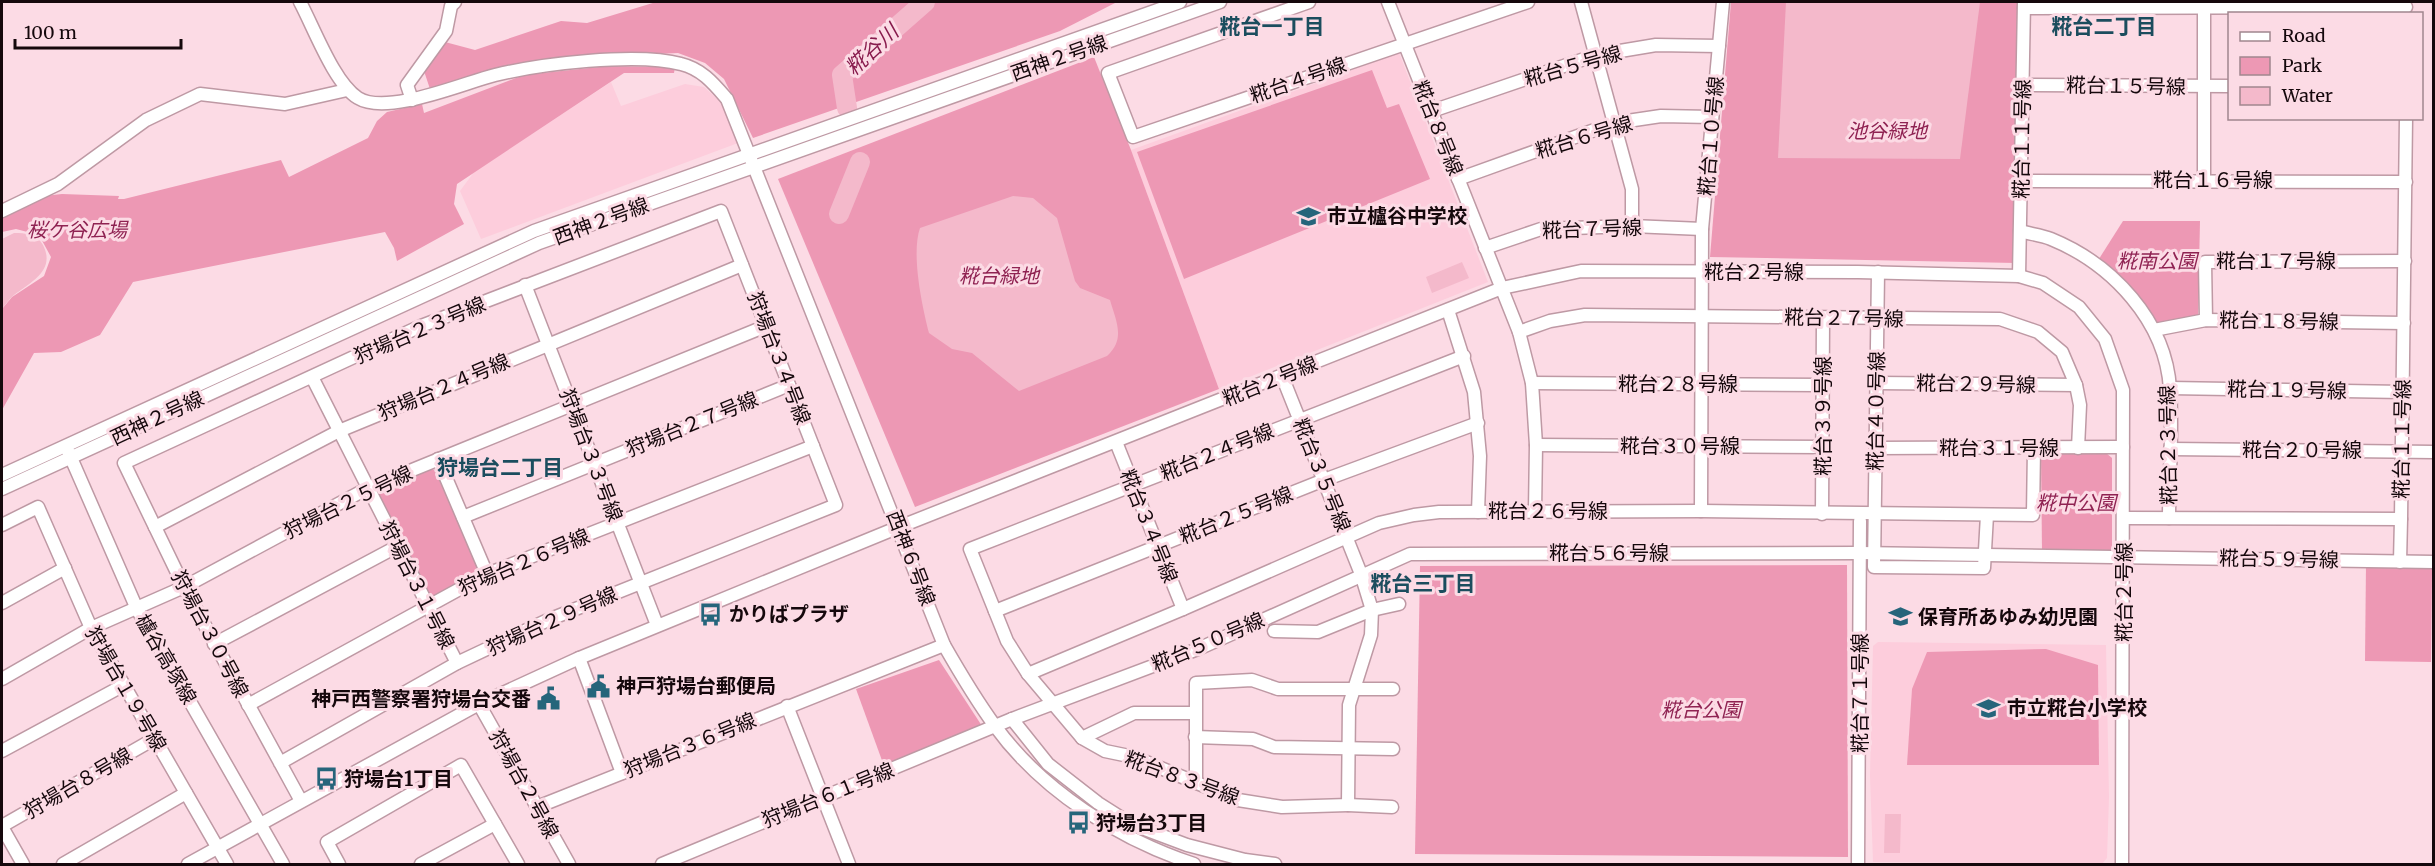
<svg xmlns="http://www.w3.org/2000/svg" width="2435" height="866" font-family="Merriweather,'Noto Sans JP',serif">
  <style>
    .built { fill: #fdcddc }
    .green { fill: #ed98b4 }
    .water { fill: #f4b9cb }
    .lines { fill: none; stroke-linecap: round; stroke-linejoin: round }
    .river { stroke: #f4b9cb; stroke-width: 20 }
    .minor-casing { stroke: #be99a4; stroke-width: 15 }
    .minor { stroke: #fff; stroke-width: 12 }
    .labels { text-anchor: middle; stroke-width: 6; stroke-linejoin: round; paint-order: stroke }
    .street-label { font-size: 20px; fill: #15080c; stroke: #fcdbe5 }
    .park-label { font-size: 20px; font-style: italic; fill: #8f2252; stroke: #fcdbe5 }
    .poi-label { font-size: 20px; font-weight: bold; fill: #15080c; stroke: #fcdbe5; text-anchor: start }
    .neighbourhood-label { font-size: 21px; font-weight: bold; fill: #1b4d5e; stroke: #fcdbe5 }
    .water-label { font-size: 21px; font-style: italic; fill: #881b4d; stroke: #fcdbe5 }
  </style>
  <rect width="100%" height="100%" fill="#fcdbe5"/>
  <g class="built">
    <path d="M1399 53 1488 282 1219 389 1131 150Z"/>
    <path d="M611 82 621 106 685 84 704 87 723 104 738 143 481 239 460 191 474 172Z"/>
    <path d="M1878 642 2106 645 2109 797 2107 858 2102 864 1873 862 1870 776 1873 646Z"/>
  </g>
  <g class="green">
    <path d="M656 2H1117L1060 31 753 138 724 79 705 63 678 53 571 58 507 65 430 89 424 71 445 42 475 50 561 21 587 23Z"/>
    <path d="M1731 2H2018L2016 263 1710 257Z"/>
    <path d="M1094 57 1131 150 1219 389 915 507 778 179Z"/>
    <path d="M608 66 675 67 674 73H624L457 184 454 204 464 224 397 261 394 248 385 232 133 282 100 335 61 352 34 353 2 410V309L12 297 44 276 51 257 39 235 16 229 2 232V214L44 196 62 194 119 196 118 199H124L281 160 289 177 368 138 377 121 387 112 422 104 424 113 524 75Z"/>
    <path d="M1372 70 1387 108 1399 104 1430 179 1184 279 1137 152Z"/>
    <path d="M2123 221H2200L2198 316 2156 326 2097 262Z"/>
    <path d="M2041 453H2106L2112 458V552H2042Z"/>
    <path d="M429 469 435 470 478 568 477 575 435 596 429 595 378 495 381 489Z"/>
    <path d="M2366 564 2432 567 2431 662 2365 661Z"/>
    <path d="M1847 565 1848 857 1415 854 1420 566Z"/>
    <path d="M2046 649 2098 665 2099 765H1907L1912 689 1927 652Z"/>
    <path d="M939 660 982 726 884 766 856 689Z"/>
  </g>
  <g class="water">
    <path d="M1786 2H1980L1960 159 1778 158Z"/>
    <path d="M1013 196 1033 198 1057 218 1075 281 1080 288 1110 300C1116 321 1126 339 1107 356L1019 391 972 353 952 349 929 333C922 306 911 254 920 228Z"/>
    <path d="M14 233C25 233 37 234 43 245 56 270 31 282 14 295 9 299 6 304 2 309V239Z"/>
    <path d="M1462 262 1469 278 1432 293 1426 277Z"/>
    <path d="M1885 814H1901L1900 853H1884Z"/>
  </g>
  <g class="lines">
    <g class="river">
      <path d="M847 108 842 75 925 2"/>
      <path d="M839 214 860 162"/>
    </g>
    <defs>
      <g id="minor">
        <path d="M300 2C314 28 334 83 358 98 387 116 463 83 495 75 540 64 637 52 681 64 702 69 714 84 727 99L944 645C960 673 976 700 995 726 1043 792 1119 839 1194 864"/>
        <path d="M1309 2 1108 73 1133 137 1528 2"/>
        <path d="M1388 2 1519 332 1532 383 1536 445 1535 512"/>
        <path d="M1581 2 1632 189V226"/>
        <path d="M2024 8 2406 7"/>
        <path d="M2023 85 2230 86"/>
        <path d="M412 100 407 85 446 31 451 6 455 2"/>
        <path d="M1432 111 1596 55 1656 45 1719 46"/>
        <path d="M1458 179 1614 123 1661 116 1712 117"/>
        <path d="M2204 180V2"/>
        <path d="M2021 181 2406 182"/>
        <path d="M2 211 58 184 146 120 200 94 285 104 347 90"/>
        <path d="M2020 231C2030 234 2041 235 2051 239 2112 264 2166 321 2170 389 2173 432 2169 476 2169 518"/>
        <path d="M1485 248 1541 229 1632 226 1702 229"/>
        <path d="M1878 272 1874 567 1984 568 1987 515"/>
        <path d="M2019 276 2024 2"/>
        <path d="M525 285 657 625"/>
        <path d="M1448 310 1474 392 1480 456 1478 512"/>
        <path d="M2206 320 2205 262 2405 261"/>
        <path d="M2154 330 2206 320 2404 323"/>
        <path d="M1519 332 1550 321 1585 315 2000 319 2038 332 2062 352 2076 385 2080 405 2078 448"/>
        <path d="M1282 376 1361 574 1372 610 1371 635 1349 705 1348 805 1282 807 1238 800 1134 757 1105 751 1082 738 1028 674 1007 641 970 549 1464 356"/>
        <path d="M312 377 457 663"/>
        <path d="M1532 383 1823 385"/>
        <path d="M1877 383 2076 385"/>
        <path d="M2170 388 2403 392"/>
        <path d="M1116 442 1183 609"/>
        <path d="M1536 445 1823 447"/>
        <path d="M1876 448 2123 447"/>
        <path d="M2170 449 2434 452"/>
        <path d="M68 451 137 609 283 864"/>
        <path d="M438 459 487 574"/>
        <path d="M2 475 534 231 1180 2"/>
        <path d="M2 489 539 243 1220 2"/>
        <path d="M1701 511 1702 229 1723 2"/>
        <path d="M1822 514 1823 318"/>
        <path d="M463 517 789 385"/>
        <path d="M2124 518 2401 519 2406 118"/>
        <path d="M2 525 38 507 91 628 227 864"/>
        <path d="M155 527 339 431 742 265"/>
        <path d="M2400 562 2401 519"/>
        <path d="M2 603 65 568"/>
        <path d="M995 611 1324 480 1478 423"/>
        <path d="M1274 631 1318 632 1372 610 1399 604"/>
        <path d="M214 644 398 546"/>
        <path d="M579 658 622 773"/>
        <path d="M1028 674 1183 609 1379 523 1414 515 1439 512 1701 511 2033 515 2034 448"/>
        <path d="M2 679 91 628 184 587 368 488 766 326"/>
        <path d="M479 704 569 864"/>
        <path d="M248 705 487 574 813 446"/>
        <path d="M787 706 849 864"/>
        <path d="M1012 719 1048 764 1098 803 1131 824 1187 845 1245 860 1275 864"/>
        <path d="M1195 737 1253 739 1274 747 1393 749"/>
        <path d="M1082 738 1134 713H1195"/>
        <path d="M2 751 124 685"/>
        <path d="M280 763 457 663 548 620 836 505 721 211 421 326 124 463 184 587 301 801"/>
        <path d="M1196 783V683L1252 680 1278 689H1393"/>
        <path d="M1348 805 1392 807"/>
        <path d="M537 807 944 645"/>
        <path d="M2 826 154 739"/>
        <path d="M2 827 23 864"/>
        <path d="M63 864 186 793"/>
        <path d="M188 864 479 704 577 659 899 527 1502 288 1581 271 1858 272 2019 276 2043 283 2079 307 2105 339 2123 390 2122 864"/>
        <path d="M339 864 327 842 461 765 518 864"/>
        <path d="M421 864 495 824"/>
        <path d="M662 864 1012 719 1198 649 1410 554 1860 553 2434 562"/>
        <path d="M1858 864 1860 521"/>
      </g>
    </defs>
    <use href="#minor" class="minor-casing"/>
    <use href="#minor" class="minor"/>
  </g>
  <defs>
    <symbol id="school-bare" viewBox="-9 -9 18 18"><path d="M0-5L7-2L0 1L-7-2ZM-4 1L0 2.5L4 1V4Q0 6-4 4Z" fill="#26657b" stroke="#fcdbe5" stroke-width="2.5" paint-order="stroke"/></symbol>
    <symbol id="bus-bare" viewBox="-9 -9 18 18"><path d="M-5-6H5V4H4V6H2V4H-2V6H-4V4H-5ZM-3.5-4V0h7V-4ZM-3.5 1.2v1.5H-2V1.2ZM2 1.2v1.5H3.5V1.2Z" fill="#26657b" stroke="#fcdbe5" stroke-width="2.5" paint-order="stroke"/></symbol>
    <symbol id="civic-bare" viewBox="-9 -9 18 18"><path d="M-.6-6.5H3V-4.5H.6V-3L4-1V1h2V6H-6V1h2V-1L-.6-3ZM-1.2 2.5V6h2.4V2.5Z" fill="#26657b" stroke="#fcdbe5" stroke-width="2.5" paint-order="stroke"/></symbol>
  </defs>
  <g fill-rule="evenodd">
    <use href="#school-bare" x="1292" y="200" width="33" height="33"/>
    <use href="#bus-bare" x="694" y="598" width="33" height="33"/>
    <use href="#school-bare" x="1884" y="600" width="33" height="33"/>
    <use href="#civic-bare" x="582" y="670" width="33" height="33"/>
    <use href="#civic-bare" x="532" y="682" width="33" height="33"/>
    <use href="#school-bare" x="1972" y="692" width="33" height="33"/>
    <use href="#bus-bare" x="310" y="762" width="33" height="33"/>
    <use href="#bus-bare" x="1062" y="806" width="33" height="33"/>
  </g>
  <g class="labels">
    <g class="street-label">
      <text transform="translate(1059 58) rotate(-19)" y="7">西神２号線</text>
      <text transform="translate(1573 66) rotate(-16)" y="7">糀台５号線</text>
      <text transform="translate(1298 80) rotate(-19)" y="7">糀台４号線</text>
      <text transform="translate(2126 86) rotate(1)" y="7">糀台１５号線</text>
      <text transform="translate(1438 128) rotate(68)" y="7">糀台８号線</text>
      <text transform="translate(1711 136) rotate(-85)" y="7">糀台１０号線</text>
      <text transform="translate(1584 137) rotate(-17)" y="7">糀台６号線</text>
      <text transform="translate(2022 139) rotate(-89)" y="7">糀台１１号線</text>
      <text x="2213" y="187">糀台１６号線</text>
      <text transform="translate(601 221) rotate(-20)" y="7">西神２号線</text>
      <text transform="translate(1592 229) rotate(-2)" y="7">糀台７号線</text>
      <text x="2276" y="268">糀台１７号線</text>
      <text x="1754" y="279">糀台２号線</text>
      <text transform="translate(1844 318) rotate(1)" y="7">糀台２７号線</text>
      <text transform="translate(2279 321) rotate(1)" y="7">糀台１８号線</text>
      <text transform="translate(420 330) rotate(-23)" y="7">狩場台２３号線</text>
      <text transform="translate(779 358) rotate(69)" y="7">狩場台３４号線</text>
      <text transform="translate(1270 381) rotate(-22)" y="7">糀台２号線</text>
      <text x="1678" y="391">糀台２８号線</text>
      <text transform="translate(1976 384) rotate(1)" y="7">糀台２９号線</text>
      <text transform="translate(444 387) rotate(-23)" y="7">狩場台２４号線</text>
      <text transform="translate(2287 390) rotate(1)" y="7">糀台１９号線</text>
      <text transform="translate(1876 411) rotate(-89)" y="7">糀台４０号線</text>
      <text transform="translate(1823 416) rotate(-90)" y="7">糀台３９号線</text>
      <text transform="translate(157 418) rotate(-25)" y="7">西神２号線</text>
      <text transform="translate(692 424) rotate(-22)" y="7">狩場台２７号線</text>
      <text transform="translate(2402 439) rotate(-89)" y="7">糀台１１号線</text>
      <text transform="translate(2168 445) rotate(-91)" y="7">糀台２３号線</text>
      <text x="1680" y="453">糀台３０号線</text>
      <text x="1999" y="455">糀台３１号線</text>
      <text x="2302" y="457">糀台２０号線</text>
      <text transform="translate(1217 452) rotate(-22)" y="7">糀台２４号線</text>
      <text transform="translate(591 455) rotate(69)" y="7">狩場台３３号線</text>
      <text transform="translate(1322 475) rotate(68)" y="7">糀台３５号線</text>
      <text transform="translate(348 502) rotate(-26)" y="7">狩場台２５号線</text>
      <text x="1548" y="518">糀台２６号線</text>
      <text transform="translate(1236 515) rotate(-22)" y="7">糀台２５号線</text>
      <text transform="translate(1149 526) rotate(68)" y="7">糀台３４号線</text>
      <text x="1609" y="560">糀台５６号線</text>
      <text transform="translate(911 558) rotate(69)" y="7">西神６号線</text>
      <text transform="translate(2279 559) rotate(1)" y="7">糀台５９号線</text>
      <text transform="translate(524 562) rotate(-23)" y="7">狩場台２６号線</text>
      <text transform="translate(417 585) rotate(63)" y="7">狩場台３１号線</text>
      <text transform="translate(2124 592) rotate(-90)" y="7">糀台２号線</text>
      <text transform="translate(552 621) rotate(-24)" y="7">狩場台２９号線</text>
      <text transform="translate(210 634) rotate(62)" y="7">狩場台３０号線</text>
      <text transform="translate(1208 642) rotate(-23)" y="7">糀台５０号線</text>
      <text transform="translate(166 659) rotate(60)" y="7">櫨谷高塚線</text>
      <text transform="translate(126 689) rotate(60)" y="7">狩場台１９号線</text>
      <text transform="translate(1860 693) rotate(-90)" y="7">糀台７１号線</text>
      <text transform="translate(690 745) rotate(-22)" y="7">狩場台３６号線</text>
      <text transform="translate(1182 778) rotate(20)" y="7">糀台８３号線</text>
      <text transform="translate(78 783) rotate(-30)" y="7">狩場台８号線</text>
      <text transform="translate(524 784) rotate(61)" y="7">狩場台２号線</text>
      <text transform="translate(828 795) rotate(-22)" y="7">狩場台６１号線</text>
    </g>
    <g class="park-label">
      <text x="1887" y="138">池谷緑地</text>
      <text x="77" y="237">桜ケ谷広場</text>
      <text x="2157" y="268">糀南公園</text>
      <text x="999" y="283">糀台緑地</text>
      <text x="2076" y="510">糀中公園</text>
      <text x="1701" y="717">糀台公園</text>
    </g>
    <g class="poi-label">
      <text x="1327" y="223">市立櫨谷中学校</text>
      <text x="729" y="621">かりばプラザ</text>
      <text x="1918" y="624">保育所あゆみ幼児園</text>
      <text x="616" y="693">神戸狩場台郵便局</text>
      <text x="531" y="706" text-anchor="end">神戸西警察署狩場台交番</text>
      <text x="2007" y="715">市立糀台小学校</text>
      <text x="344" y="786">狩場台1丁目</text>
      <text x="1096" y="830">狩場台3丁目</text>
    </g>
    <g class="neighbourhood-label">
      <text x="1272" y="34">糀台一丁目</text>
      <text x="2104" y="34">糀台二丁目</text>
      <text x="500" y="475">狩場台二丁目</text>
      <text x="1423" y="591">糀台三丁目</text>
    </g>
    <g class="water-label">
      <text transform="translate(872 50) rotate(-43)" y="7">糀谷川</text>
    </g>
  </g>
  <rect width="2435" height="866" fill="none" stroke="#15080c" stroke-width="6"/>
  <rect x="2228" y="12" width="195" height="108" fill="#fcdbe5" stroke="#a0878e" stroke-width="1.5"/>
  <rect x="2240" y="32" width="30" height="9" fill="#ffffff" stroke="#a0878e" stroke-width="1.5"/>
  <text x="2282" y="42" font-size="18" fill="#15080c">Road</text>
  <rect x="2240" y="57" width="30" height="18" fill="#ed98b4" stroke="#a0878e" stroke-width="1.5"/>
  <text x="2282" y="72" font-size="18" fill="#15080c">Park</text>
  <rect x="2240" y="87" width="30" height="18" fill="#f4b9cb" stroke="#a0878e" stroke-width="1.5"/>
  <text x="2282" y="102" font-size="18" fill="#15080c">Water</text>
  <path d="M15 39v9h166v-9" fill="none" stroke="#15080c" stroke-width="3"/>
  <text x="24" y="39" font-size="18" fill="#15080c" stroke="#fcdbe5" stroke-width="4.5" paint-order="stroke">100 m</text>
</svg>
